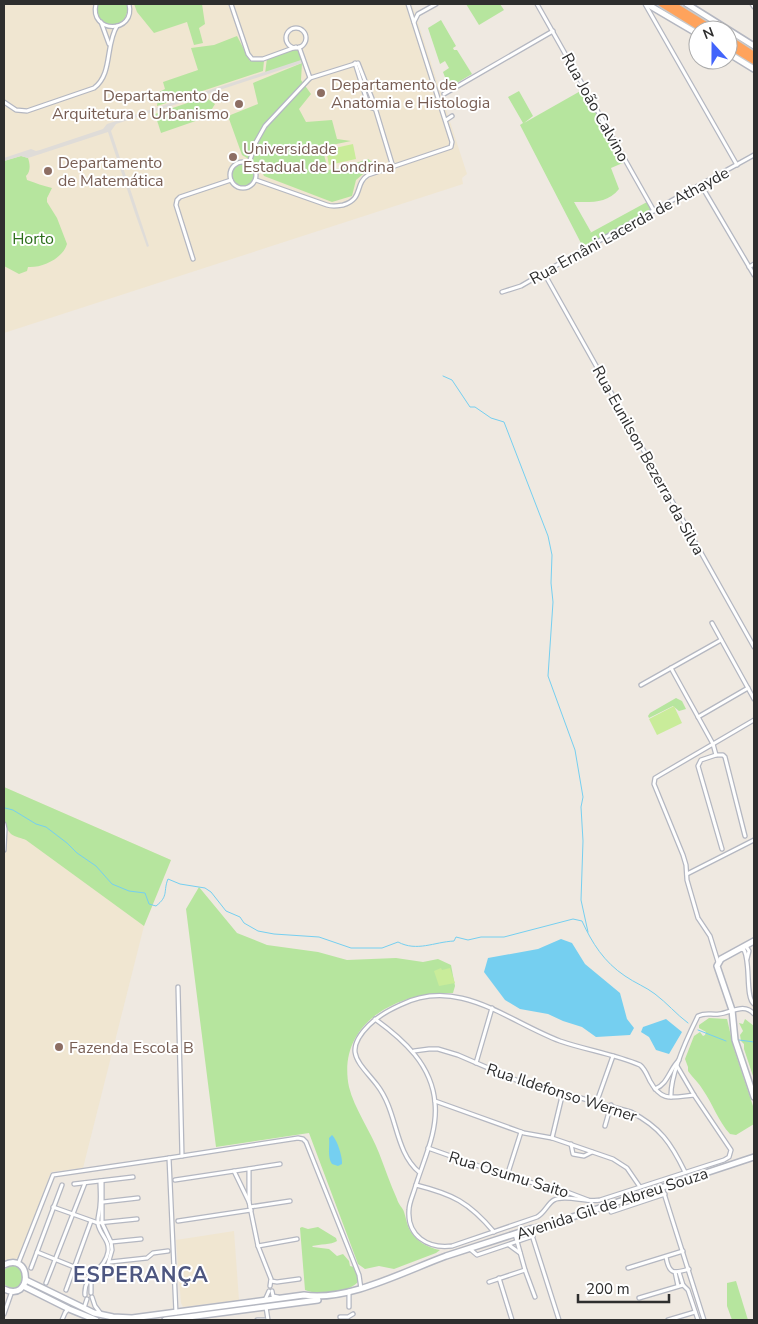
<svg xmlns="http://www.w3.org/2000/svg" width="758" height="1324" font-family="'Nunito Sans',sans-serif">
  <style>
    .education { fill: #f0e6d1 }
    .green { fill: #b6e59e }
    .pitch { fill: #c9ec9a }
    .plaza { fill: #dfdcd8 }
    .water { fill: #75cff0 }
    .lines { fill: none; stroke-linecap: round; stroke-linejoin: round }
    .stream { stroke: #75cff0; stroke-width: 1 }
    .street-casing { stroke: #b4b7c1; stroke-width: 5.5 }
    .secondary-casing { stroke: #b4b7c1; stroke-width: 8 }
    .highway-casing { stroke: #c9c9c9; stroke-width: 9 }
    .street { stroke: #fff; stroke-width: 3 }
    .secondary { stroke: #fff; stroke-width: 5 }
    .highway { stroke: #ffa35c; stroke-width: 6 }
    .education-dot { fill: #8d6e63; stroke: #fff; stroke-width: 2 }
    .labels { text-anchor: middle; stroke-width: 4; stroke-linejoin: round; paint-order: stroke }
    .education-label { font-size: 16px; fill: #785e54; stroke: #fff; text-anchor: start }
    .street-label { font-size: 16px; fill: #2e2e2e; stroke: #fff }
    .park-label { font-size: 16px; fill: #2c6e1b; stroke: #fff }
    .district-label { font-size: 21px; font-weight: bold; letter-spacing: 1px; fill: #4d5680; stroke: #fff }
  </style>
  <rect width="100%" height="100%" fill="#efe9e1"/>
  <g class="education">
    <path d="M4 4H412L467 174 462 178 463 184 4 333Z"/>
    <path d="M4 787 171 860 144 926 83 1168 51 1172 20 1255 14 1261 4 1263Z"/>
    <path d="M234 1231 239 1300 183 1307 181 1303 176 1240Z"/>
  </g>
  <g class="green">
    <path d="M97 4H127C132 29 95 34 97 4Z"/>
    <path d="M134 4H202L205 24 199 28 203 43 194 45 187 22 154 33 137 12Z"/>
    <path d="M466 4H500L504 10 479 25Z"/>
    <path d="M441 20 456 46 453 48 454 50H457L472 74 450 87 448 85 443 72 449 68 445 61 440 64 428 28Z"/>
    <path d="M237 36 250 61H264L263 71 157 106 159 92 165 89 163 82 198 70 191 48 214 45Z"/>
    <path d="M300 48 304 61 265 74 267 58Z"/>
    <path d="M302 63 301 80 311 94 299 109 306 122 332 120 337 139 351 141 322 147 328 170 341 168 368 159 375 164 356 180 352 196 332 202 264 176 259 165 242 155 228 116 258 104 253 83Z"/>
    <path d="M584 89 625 162 611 168 619 189C607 204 591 202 574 202L591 232 590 233 647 202 651 210 583 247 520 125 523 123 508 97 519 91 533 116 524 123Z"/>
    <path d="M205 97 215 104 207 117 161 133 155 114Z"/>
    <path d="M21 156 28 158C30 164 31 171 26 176L27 180C36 183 43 186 52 188L47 198V202L57 218 67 244C63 258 43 268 28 267L27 271 19 274 4 266V161Z"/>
    <circle cx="243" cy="175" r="11"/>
    <path d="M676 698 682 701 686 709 679 711 673 706 649 718 648 716 650 713Z"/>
    <path d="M4 787 171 860 144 926 26 840C22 838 15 837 11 834 0 823 4 801 4 787Z"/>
    <path d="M199 887 237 933 267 945 318 952 347 960 396 958 423 962 438 959 451 965 455 986 453 993C398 991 336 1023 349 1087 354 1108 371 1132 379 1153 385 1168 390 1184 397 1199 398 1204 403 1208 404 1212 407 1221 407 1228 414 1236 421 1244 430 1248 440 1250L436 1253 394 1269 379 1266 365 1269 358 1264 309 1133 216 1147 186 909Z"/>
    <path d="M709 1018 727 1019 734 1049 753 1106 754 1124 736 1135 730 1134C718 1121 713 1104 703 1090 699 1083 693 1078 688 1071V1067L685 1059 694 1036 700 1032 703 1036 705 1035 706 1032 699 1028V1025Z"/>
    <path d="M745 1019 754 1026V1079L744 1049V1044L741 1041 740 1035 743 1031 739 1023 743 1024Z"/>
    <path d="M302 1227 308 1229 318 1227 336 1238 337 1241C331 1245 320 1244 312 1246L313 1247 329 1249 337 1256 343 1254 349 1261 350 1266 354 1267 358 1273V1282C348 1293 318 1296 305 1290L300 1228Z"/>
    <circle cx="13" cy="1277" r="11"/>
    <path d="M736 1281 748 1320H732L727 1306V1283Z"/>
  </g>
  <g class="pitch">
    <path d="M353 144 356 159 329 165 326 150Z"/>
    <path d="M674 706 682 723 657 735 649 719Z"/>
    <path d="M441 968 442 970 450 968 455 983 439 986 434 971Z"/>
  </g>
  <path class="plaza" d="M301 60 302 63 116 124 111 131 149 246 147 247 135 213 108 132 28 158 21 156 4 161V158L31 149 36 151 40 150 103 129 107 124Z"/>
  <g class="water">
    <path d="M561 939 572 943 585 964 620 993 627 1019 634 1028 630 1035 596 1037 582 1027 563 1021 548 1014 520 1009 505 1000 484 972 488 958 538 949Z"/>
    <path d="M666 1019 682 1032 669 1054 656 1050 649 1037 641 1032 643 1027Z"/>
    <path d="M332 1135C337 1139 343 1158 342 1164L338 1166 332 1164C327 1157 330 1146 329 1138Z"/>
  </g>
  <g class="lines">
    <g class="stream">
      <path d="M443 376 452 380 470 407H475L491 418 504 422 548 536 552 555 551 583 553 602 548 676 575 750 583 797 581 807 583 841 581 900 588 932"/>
      <path d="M5 808 13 810 36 824 46 827 67 843 77 853 96 866 112 884 129 891 145 893 149 904 156 906C169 896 163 891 168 879L180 884 205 888 211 892 226 911 240 917 244 923 258 931 274 934 319 937 351 948H382L398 942C417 952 434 942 454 941L456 937 468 940 481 937H504L573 919 582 921C592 943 604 962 625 976 635 983 646 987 655 994 667 1003 676 1014 688 1023"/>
      <path d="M698 1030 726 1041"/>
      <path d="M739 1040 754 1042"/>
    </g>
    <defs>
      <g id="street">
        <path d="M96 4C89 34 136 34 129 4"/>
        <path d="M231 4 248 54 252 59H263L296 47"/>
        <path d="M537 4 654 211"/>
        <path d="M645 4 737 165"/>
        <path d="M752 4 754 7"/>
        <path d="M101 22 109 44"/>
        <path d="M414 22 418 14 436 4"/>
        <circle cx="296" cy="38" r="10"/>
        <path d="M299 47 310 78"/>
        <path d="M355 63 369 107 375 109"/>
        <path d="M444 94 553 31"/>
        <path d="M4 102 16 110 27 111 94 88C113 74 105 45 117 26"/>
        <path d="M446 120 452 116"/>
        <circle cx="243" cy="175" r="13"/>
        <path d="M249 163 256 142 265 126 310 78 358 63 373 101 393 167"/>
        <path d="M256 180 327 205C333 207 337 206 343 205 364 199 354 184 368 175L451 147 452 142 408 4"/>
        <path d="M701 185 754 275"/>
        <path d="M193 259 176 205 177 200 180 197 231 180"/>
        <path d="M749 267 754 264"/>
        <path d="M544 273 754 647"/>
        <path d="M502 292 521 286 588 247 754 155"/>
        <path d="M712 623 754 699"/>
        <path d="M671 668 713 744 716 755"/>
        <path d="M641 685 721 640"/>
        <path d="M698 717 748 688"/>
        <path d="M4 824 5 829 4 850"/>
        <path d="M722 849 698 766 701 760 716 755H723L725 757 745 836"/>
        <path d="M687 874 754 840"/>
        <path d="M746 946 749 951 747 959"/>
        <path d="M741 949 744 950C751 963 745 997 754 1004"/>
        <path d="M718 962 710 936 698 918 687 880 686 865 683 855 654 784 655 778 660 775 754 720"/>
        <path d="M178 987 182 1156"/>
        <path d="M375 1019C404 1040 432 1065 435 1103 438 1132 423 1161 415 1188 413 1195 409 1203 409 1210 407 1236 428 1249 452 1246L537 1217C545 1213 547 1204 554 1200 565 1194 587 1203 600 1200L724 1160 729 1157 731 1150 694 1095C673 1097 662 1103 650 1081 647 1075 645 1069 640 1065 614 1054 586 1050 560 1041 507 1021 459 976 400 1005 389 1010 378 1016 369 1025 342 1052 359 1062 377 1085 398 1112 394 1151 419 1172"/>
        <path d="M414 1051 429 1049H438L458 1055 516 1080 631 1112C660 1127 671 1143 685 1172"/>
        <path d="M476 1063 492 1008"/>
        <path d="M677 1066 694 1095"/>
        <path d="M655 1089C668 1084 669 1070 679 1060"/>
        <path d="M671 1097C670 1075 688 1036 698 1016 706 1012 711 1015 719 1014 731 1013 744 1002 754 1014"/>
        <path d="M435 1101 524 1133 552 1138 613 1159 627 1168 640 1187"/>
        <path d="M597 1101 613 1056"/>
        <path d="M605 1126 611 1105"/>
        <path d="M552 1138 563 1092"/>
        <path d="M571 1144 573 1154 584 1156 592 1152"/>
        <path d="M428 1148 507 1176 567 1192 588 1200"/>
        <path d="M249 1169V1202"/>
        <path d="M234 1171 249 1202 258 1246 271 1279 270 1286"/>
        <path d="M507 1176 521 1132"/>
        <path d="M175 1180 280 1164"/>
        <path d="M74 1184 133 1177"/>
        <path d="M416 1185C452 1194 469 1202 494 1232"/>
        <path d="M662 1187 704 1320"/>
        <path d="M103 1202 138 1198"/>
        <path d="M53 1207 98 1223 137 1219"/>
        <path d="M250 1207 290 1201"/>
        <path d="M611 1212 665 1194"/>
        <path d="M178 1221 251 1210"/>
        <path d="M530 1229 559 1320"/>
        <path d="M515 1234 525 1270 535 1297"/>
        <path d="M111 1242 141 1239"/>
        <path d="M509 1245 520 1253"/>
        <path d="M258 1246 297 1239"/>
        <path d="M470 1249 477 1255 533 1236"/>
        <path d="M37 1252 94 1275"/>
        <path d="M666 1257C669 1274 673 1274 689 1269"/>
        <path d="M110 1262 147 1258 153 1253 168 1251"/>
        <path d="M18 1264 53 1175 169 1158"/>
        <path d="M31 1268 62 1185"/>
        <path d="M628 1268 683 1251"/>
        <path d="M675 1272 678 1286"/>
        <path d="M679 1272 683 1285"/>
        <path d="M499 1278 512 1320"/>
        <path d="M271 1281 277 1282 299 1279"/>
        <path d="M489 1282 525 1270"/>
        <path d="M46 1283 85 1183"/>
        <path d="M66 1290 91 1221"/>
        <path d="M272 1291 273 1296 278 1297"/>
        <path d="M91 1293V1282L108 1264 112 1250 111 1242 102 1223V1181"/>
        <path d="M85 1295C83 1275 105 1270 108 1252 110 1240 100 1235 98 1224 97 1218 100 1211 100 1205 101 1197 100 1189 100 1181"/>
        <path d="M92 1297 95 1306 101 1314"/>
        <path d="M639 1298 683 1285 688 1290 698 1320"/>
        <path d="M265 1300 269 1291"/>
        <path d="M266 1307 268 1320"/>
        <path d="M349 1307V1291"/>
        <path d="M84 1308 87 1299"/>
        <path d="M176 1313 169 1158 298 1138 303 1139 306 1142 359 1275 361 1289"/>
        <path d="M4 1314 12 1291"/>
        <path d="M340 1317H348L353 1314"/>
        <path d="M62 1320 65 1313 68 1309"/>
        <path d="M257 1320H265"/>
        <path d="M668 1320 695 1312"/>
      </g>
      <g id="secondary">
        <path d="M647 4 698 34"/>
        <path d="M687 4 754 46"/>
        <path d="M728 53 754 69"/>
        <path d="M754 941 721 959 717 966 732 1010 735 1040 754 1097"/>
        <path d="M4 1265C32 1251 33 1303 4 1289"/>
        <path d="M26 1280 94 1313 113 1317 132 1318 304 1295C347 1302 405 1271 446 1256 474 1247 502 1238 530 1229L545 1226 754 1157"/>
        <path d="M23 1286 69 1309 96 1320"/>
        <path d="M165 1320 318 1300"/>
      </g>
      <g id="highway">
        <path d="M662 4 704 30"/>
        <path d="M672 4 714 30"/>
        <path d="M728 38 754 55"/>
        <path d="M728 45 754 61"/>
      </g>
    </defs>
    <use href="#street" class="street-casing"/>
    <use href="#secondary" class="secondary-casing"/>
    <use href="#highway" class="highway-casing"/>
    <use href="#street" class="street"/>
    <use href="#secondary" class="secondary"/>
    <use href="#highway" class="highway"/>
  </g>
  <g class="education-dot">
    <circle cx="321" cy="93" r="5"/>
    <circle cx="239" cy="104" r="5"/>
    <circle cx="233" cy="157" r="5"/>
    <circle cx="48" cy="171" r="5"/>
    <circle cx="59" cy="1047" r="5"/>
  </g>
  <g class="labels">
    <g class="education-label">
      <text x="331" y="90">Departamento de<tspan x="331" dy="18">Anatomia e Histologia</tspan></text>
      <text x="229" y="101" text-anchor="end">Departamento de<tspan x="229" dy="18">Arquitetura e Urbanismo</tspan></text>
      <text x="243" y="154">Universidade<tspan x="243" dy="18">Estadual de Londrina</tspan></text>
      <text x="58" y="168">Departamento<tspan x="58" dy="18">de Matemática</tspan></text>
      <text x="69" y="1053">Fazenda Escola B</text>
    </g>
    <g class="street-label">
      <text transform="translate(596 107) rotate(61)" y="6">Rua João Calvino</text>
      <text transform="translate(629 225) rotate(-29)" y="6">Rua Ernâni Lacerda de Athayde</text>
      <text transform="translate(649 460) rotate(61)" y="6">Rua Eunilson Bezerra da Silva</text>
      <text transform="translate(562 1092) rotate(18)" y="6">Rua Ildefonso Werner</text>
      <text transform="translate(509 1174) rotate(17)" y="6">Rua Osumu Saito</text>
      <text transform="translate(612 1203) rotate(-18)" y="6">Avenida Gil de Abreu Souza</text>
    </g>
    <g class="park-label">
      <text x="33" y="244">Horto</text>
    </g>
    <g class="district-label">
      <text x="141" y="1282">ESPERANÇA</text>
    </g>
  </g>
  <rect width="758" height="1324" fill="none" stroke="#2e2e2e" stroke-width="10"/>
  <g transform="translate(713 45) rotate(339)"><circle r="24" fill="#ffffff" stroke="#ababab"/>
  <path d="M0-4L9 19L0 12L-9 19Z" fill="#4264fb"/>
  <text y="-8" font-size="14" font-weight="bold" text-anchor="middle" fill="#2e2e2e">N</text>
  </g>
  <path d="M578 1294v8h91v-8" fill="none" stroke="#2e2e2e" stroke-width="2.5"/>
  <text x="586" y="1294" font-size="15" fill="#2e2e2e" stroke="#ffffff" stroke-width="4" paint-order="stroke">200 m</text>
</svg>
